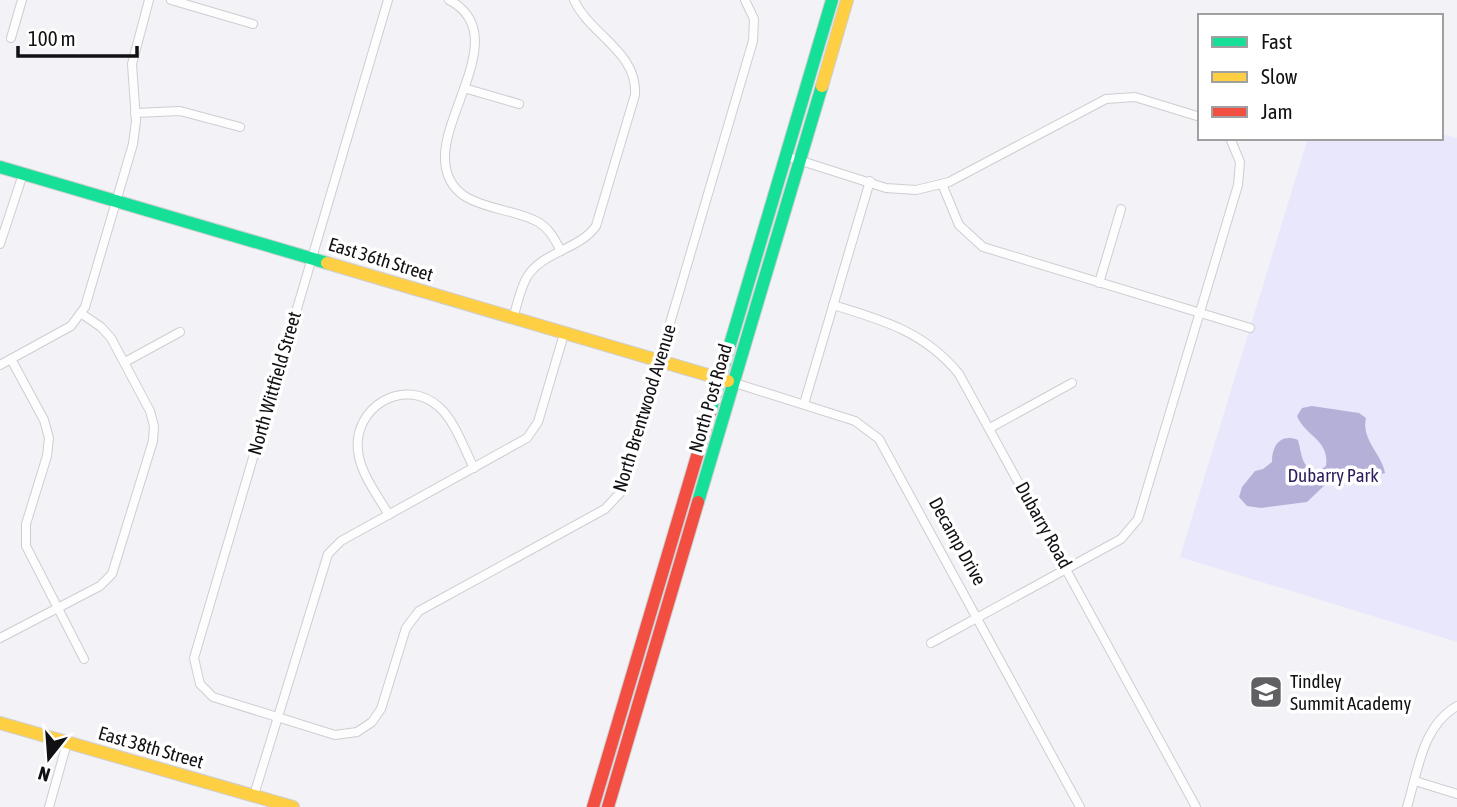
<svg xmlns="http://www.w3.org/2000/svg" width="1457" height="807" font-family="'Asap Condensed',sans-serif">
  <style>
    .green { fill: #e9e7fb }
    .water { fill: #b5b0d8 }
    .lines { fill: none; stroke-linecap: round; stroke-linejoin: round }
    .street-casing { stroke: #ceced2; stroke-width: 10 }
    .fast-casing { stroke: #ceced2; stroke-width: 14 }
    .slow-casing { stroke: #ceced2; stroke-width: 14 }
    .jam-casing { stroke: #ceced2; stroke-width: 14 }
    .street { stroke: #fdfdfe; stroke-width: 8 }
    .fast { stroke: #16e098; stroke-width: 12 }
    .slow { stroke: #ffcf43; stroke-width: 12 }
    .jam { stroke: #f24e42; stroke-width: 12 }
    .labels { text-anchor: middle; stroke-width: 7; stroke-linejoin: round; paint-order: stroke }
    .street-label { font-size: 19px; fill: #111114; stroke: #fff }
    .park-label { font-size: 19px; fill: #2d1c5d; stroke: #fff }
    .poi-label { font-size: 19px; fill: #111114; stroke: #fff; text-anchor: start }
  </style>
  <rect width="100%" height="100%" fill="#f2f2f7"/>
  <path class="green" d="M1441 134 1457 138V642L1180 557 1308 138H1441Z"/>
  <path class="water" d="M1312 406 1359 413 1366 418C1361 440 1382 454 1385 473L1370 478 1329 481 1307 502 1261 508 1247 506 1239 497 1242 487 1255 471 1263 469 1272 462C1272 446 1280 433 1298 440 1302 454 1301 469 1318 472L1326 466C1330 440 1305 436 1297 416L1302 408Z"/>
  <g class="lines">
    <defs>
      <g id="street">
        <path d="M171 0 253 24"/>
        <path d="M388 0 194 658 200 684 213 697 335 735 357 732 372 722 381 709 406 628 419 611 605 509 620 493 753 41 754 19 745 0"/>
        <path d="M449 0C514 34 435 118 446 168 454 211 508 205 538 222 550 229 555 240 561 251"/>
        <path d="M11 38 22 0"/>
        <path d="M464 88 519 104"/>
        <path d="M135 113 180 111 240 127"/>
        <path d="M786 156 886 188 916 190 949 182 1106 99 1135 97 1200 117"/>
        <path d="M942 184 959 225 983 247 1250 328"/>
        <path d="M0 244 23 174"/>
        <path d="M1099 283 1121 209"/>
        <path d="M833 305C883 320 925 332 959 374L1196 807"/>
        <path d="M513 319C517 305 520 289 527 277 543 251 579 250 596 226L635 95C638 52 590 35 574 0"/>
        <path d="M11 359 44 420 49 438 47 456 26 524V546L84 659"/>
        <path d="M125 362 180 332"/>
        <path d="M0 365 71 326 85 307 133 144 136 121 132 64 149 0"/>
        <path d="M735 383 855 421 879 439 1080 807"/>
        <path d="M804 404 870 181"/>
        <path d="M990 428 1072 383"/>
        <path d="M389 515C378 496 360 473 358 451 353 407 404 376 439 407 455 421 464 449 474 468"/>
        <path d="M0 638 100 586 112 574 153 441 154 426 150 411 111 338 101 327 82 314"/>
        <path d="M931 643 1121 539 1138 519 1238 185 1240 162 1230 138"/>
        <path d="M1415 781 1457 794"/>
        <path d="M254 795 328 554 341 541 527 438 538 422 564 334"/>
        <path d="M49 807 67 743"/>
        <path d="M1407 807C1418 771 1422 726 1457 706"/>
      </g>
      <g id="fast">
        <path d="M0 167 327 263"/>
        <path d="M710 412 832 0"/>
        <path d="M698 502 822 86"/>
      </g>
      <g id="slow">
        <path d="M822 86 847 0"/>
        <path d="M327 263 728 381"/>
        <path d="M0 723 293 807"/>
      </g>
      <g id="jam">
        <path d="M593 807 710 412"/>
        <path d="M608 807 698 502"/>
      </g>
    </defs>
    <use href="#street" class="street-casing"/>
    <use href="#fast" class="fast-casing"/>
    <use href="#slow" class="slow-casing"/>
    <use href="#jam" class="jam-casing"/>
    <use href="#street" class="street"/>
    <use href="#fast" class="fast"/>
    <use href="#slow" class="slow"/>
    <use href="#jam" class="jam"/>
  </g>
  <defs>
    <symbol id="school-square" viewBox="-11 -11 22 22"><rect x="-9" y="-9" width="18" height="18" rx="4" fill="#606063" stroke="#fff"/><path d="M0-5L7-2L0 1L-7-2ZM-4 1L0 2.5L4 1V4Q0 6-4 4Z" fill="#fff"/></symbol>
  </defs>
  <g fill-rule="evenodd">
    <use href="#school-square" x="1247" y="673" width="38" height="38"/>
  </g>
  <g class="labels">
    <g class="street-label">
      <text transform="translate(381 259) rotate(17)" y="7">East 36th Street</text>
      <text transform="translate(274 383) rotate(-74)" y="7">North Wittfield Street</text>
      <text transform="translate(710 398) rotate(-74)" y="7">North Post Road</text>
      <text transform="translate(644 408) rotate(-73)" y="7">North Brentwood Avenue</text>
      <text transform="translate(1044 525) rotate(61)" y="7">Dubarry Road</text>
      <text transform="translate(958 541) rotate(61)" y="7">Decamp Drive</text>
      <text transform="translate(151 747) rotate(16)" y="7">East 38th Street</text>
    </g>
    <g class="park-label">
      <text x="1333" y="482">Dubarry Park</text>
    </g>
    <g class="poi-label">
      <text x="1290" y="688">Tindley<tspan x="1290" dy="22">Summit Academy</tspan></text>
    </g>
  </g>
  <rect x="1198" y="14" width="245" height="126" fill="#ffffff" stroke="#a0a0a1" stroke-width="2"/>
  <rect x="1212" y="37" width="35" height="10" fill="#16e098" stroke="#a0a0a1" stroke-width="2"/>
  <text x="1261" y="49" font-size="21" fill="#111114">Fast</text>
  <rect x="1212" y="72" width="35" height="10" fill="#ffcf43" stroke="#a0a0a1" stroke-width="2"/>
  <text x="1261" y="84" font-size="21" fill="#111114">Slow</text>
  <rect x="1212" y="107" width="35" height="10" fill="#f24e42" stroke="#a0a0a1" stroke-width="2"/>
  <text x="1261" y="119" font-size="21" fill="#111114">Jam</text>
  <g transform="translate(49 758) rotate(197)" stroke="#ffffff" stroke-width="5" paint-order="stroke">
  <path d="M0-5L12 26L0 18L-12 26Z" fill="#111114"/>
  <text y="-10" font-size="19" font-weight="bold" text-anchor="middle" fill="#111114">N</text>
  </g>
  <path d="M18 46v10h119v-10" fill="none" stroke="#111114" stroke-width="3.5"/>
  <text x="28" y="46" font-size="21" fill="#111114" stroke="#ffffff" stroke-width="5" paint-order="stroke">100 m</text>
</svg>
